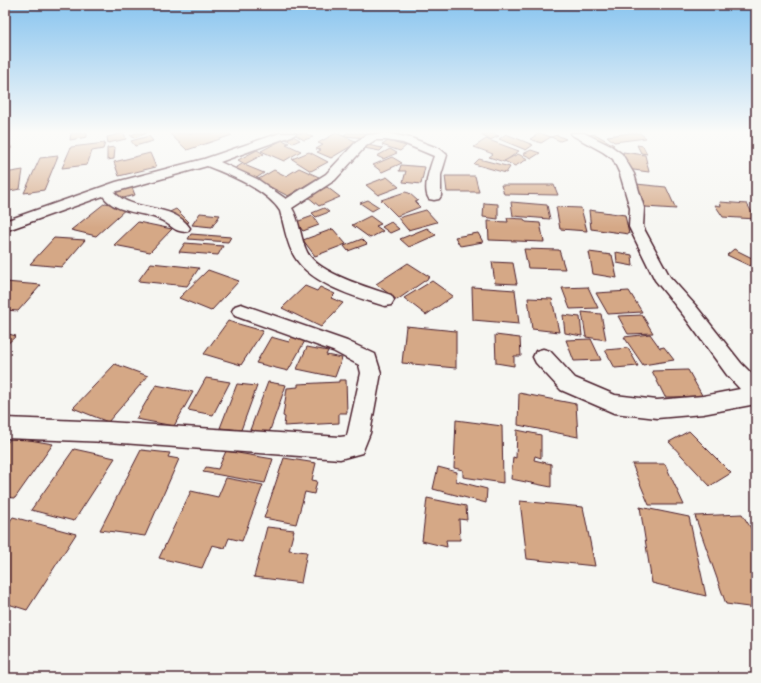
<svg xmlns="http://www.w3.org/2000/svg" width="761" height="683" font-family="'Indie Flower',sans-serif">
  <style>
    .building { fill: #d5a886; stroke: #4a1f2b }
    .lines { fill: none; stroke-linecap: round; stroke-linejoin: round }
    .street-casing { stroke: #4a1f2b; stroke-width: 3 }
    .street { fill: #f6f6f2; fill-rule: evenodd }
  </style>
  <rect width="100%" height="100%" fill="#f6f6f2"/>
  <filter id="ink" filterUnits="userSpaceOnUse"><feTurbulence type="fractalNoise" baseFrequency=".025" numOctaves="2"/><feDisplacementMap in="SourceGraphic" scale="8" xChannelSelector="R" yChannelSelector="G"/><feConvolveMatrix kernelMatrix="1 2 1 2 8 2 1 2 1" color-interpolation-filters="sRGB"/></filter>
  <g filter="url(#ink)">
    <g class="building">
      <path d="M71 133H87V137L70 140Z"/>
      <path d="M124 133 126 139 108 143 107 137Z"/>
      <path d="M136 133H147L134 138 130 135Z"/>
      <path d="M169 133H228L232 135 187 150Z"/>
      <path d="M299 133H305L313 137 304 140 294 134Z"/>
      <path d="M336 133 358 142 331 158 317 152 321 150 316 149 323 145 318 143Z"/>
      <path d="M346 133H368L366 138 344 136Z"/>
      <path d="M488 133H491L499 136 490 140 481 135Z"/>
      <path d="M540 133 551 137 541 143 530 139Z"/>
      <path d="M630 133H640L646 138 614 142 607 136Z"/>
      <path d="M506 134 533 145 526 150 499 139Z"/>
      <path d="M595 134 614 145 607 147 588 135Z"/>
      <path d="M291 135 300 140 293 143 284 138Z"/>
      <path d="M557 135 566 139 560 141 551 137Z"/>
      <path d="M149 136 153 141 135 146 131 141Z"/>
      <path d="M486 139 519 151 504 162 489 157 493 154 474 147Z"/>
      <path d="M282 140 289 143 286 144 301 151 284 161 261 151Z"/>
      <path d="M5 141H7L12 148 5 150Z"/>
      <path d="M388 141 406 146 400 151 382 145Z"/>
      <path d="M105 143 103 149 92 151 87 165 62 168 71 147Z"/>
      <path d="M367 145 383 148 380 151 364 148Z"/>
      <path d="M637 145 643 146 647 154 641 153Z"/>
      <path d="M115 147 114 159 107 160V148Z"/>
      <path d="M390 149 397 153 383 159 377 156Z"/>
      <path d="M257 150 264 154 245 164 238 160Z"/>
      <path d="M531 150 540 153 532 158 523 154Z"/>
      <path d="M309 152 328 162 311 171 292 159Z"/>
      <path d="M623 152 645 155 649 172 626 169Z"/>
      <path d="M150 153 156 167 119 176 114 162Z"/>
      <path d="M518 154 528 159 515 166 504 161Z"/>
      <path d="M58 156 44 190 24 193 40 158Z"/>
      <path d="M392 157 402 163 382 172 373 165Z"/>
      <path d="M479 159 510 167 506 173 474 164Z"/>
      <path d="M242 164 264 173 255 179 234 169Z"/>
      <path d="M401 165 425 167 421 184 403 182 406 171H399Z"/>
      <path d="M299 168 319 177 288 196 257 180 274 170 286 176Z"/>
      <path d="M23 170 20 189 5 192V173Z"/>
      <path d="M445 176H475L479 192H447Z"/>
      <path d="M387 177 399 187 378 195 366 185Z"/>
      <path d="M636 184 666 187 676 209 645 207Z"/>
      <path d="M131 185 135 195 116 200 114 190Z"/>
      <path d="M501 185H554L558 195 504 194Z"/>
      <path d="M327 187 340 197 319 206 307 196Z"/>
      <path d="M405 192 409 193 418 201 415 202 420 207 397 216 381 200Z"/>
      <path d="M368 200 379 207 372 211 360 203Z"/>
      <path d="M511 202 547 205 550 219 513 216Z"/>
      <path d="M720 202 747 204 756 219 723 217 715 205 721 206Z"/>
      <path d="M105 203 128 207 96 236 71 230Z"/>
      <path d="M484 203 498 204V219L483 217Z"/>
      <path d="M556 207 581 208 587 231 560 229Z"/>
      <path d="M324 208 329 212 316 217 312 213Z"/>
      <path d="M176 209 189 222 174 229 161 216Z"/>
      <path d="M426 210 437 222 408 230 398 218Z"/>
      <path d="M589 210 625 215 629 234 591 229Z"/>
      <path d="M200 213 220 215 212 227 192 225Z"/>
      <path d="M313 216 319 225 303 231 296 222Z"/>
      <path d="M370 216 381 224 376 226 383 231 370 238 352 225Z"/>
      <path d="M507 218 524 219 526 222 540 223 544 242 489 240 488 221 508 222Z"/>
      <path d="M138 222 172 229 150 252 114 245Z"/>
      <path d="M391 222 399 229 390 233 382 227Z"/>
      <path d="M427 228 436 235 409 247 400 239Z"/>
      <path d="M333 229 346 244 315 256 303 240Z"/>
      <path d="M478 233 483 242 460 246 455 237Z"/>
      <path d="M191 234 231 237 228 242 188 239Z"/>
      <path d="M54 238 85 240 62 267 30 264Z"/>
      <path d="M362 239 367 244 348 251 344 246Z"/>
      <path d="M185 243 223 246 218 255 179 252Z"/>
      <path d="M524 249 559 250 565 269 528 268Z"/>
      <path d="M734 249 756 260 750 266 727 255Z"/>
      <path d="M589 252 612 255 617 278 593 274Z"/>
      <path d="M616 252 632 255 633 266 617 263Z"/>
      <path d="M492 262 513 263 517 284 495 283Z"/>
      <path d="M151 263 199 268 187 286 138 281Z"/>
      <path d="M408 263 430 277 397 300 376 284Z"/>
      <path d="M208 270 239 281 211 311 179 298Z"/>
      <path d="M432 281 453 296 426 315 404 298Z"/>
      <path d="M5 282 41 285 18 311 5 310Z"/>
      <path d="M305 286 317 291 320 287 335 294 331 298 343 303 321 327 282 308Z"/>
      <path d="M472 287 515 290 519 324 473 320Z"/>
      <path d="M588 287 598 308 570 309 562 288Z"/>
      <path d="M629 291 642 312 608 314 596 293Z"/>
      <path d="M528 298 552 299 559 332 532 329Z"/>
      <path d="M582 312 601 314 606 340 586 337Z"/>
      <path d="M563 315 580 317 582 336 565 333Z"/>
      <path d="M642 315 653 333 628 334 618 316Z"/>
      <path d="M228 321 263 331 241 365 204 354Z"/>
      <path d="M406 326 456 331V368L402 363Z"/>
      <path d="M5 333 16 336 5 346Z"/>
      <path d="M650 334 660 348 664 347 674 360 643 365 624 337Z"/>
      <path d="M292 335 306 339 288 371 256 363 271 337 289 342Z"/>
      <path d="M495 335 520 338 521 356H514V366L496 363Z"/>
      <path d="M591 339 601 360 574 361 566 340Z"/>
      <path d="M307 347 328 351 326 355 342 358 335 377 297 369Z"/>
      <path d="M628 348 638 366 615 368 605 350Z"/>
      <path d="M115 364 148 376 108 422 73 408Z"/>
      <path d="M688 370 703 397H665L652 371Z"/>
      <path d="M206 378 230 382 213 415 188 410Z"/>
      <path d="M339 380H346L347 413H339V423L284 426 285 417 283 416 287 388 298 387V384L339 382Z"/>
      <path d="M268 382 286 385 269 433 250 430Z"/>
      <path d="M237 384 257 386 241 430 220 428Z"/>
      <path d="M156 385 193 392 174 426 136 419Z"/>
      <path d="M519 393 576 404 578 437 518 425Z"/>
      <path d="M456 420 502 426 503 483 463 477V470L454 468Z"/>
      <path d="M517 430 541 435V458L535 456 534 460 551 464V487L511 479 513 457 516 458Z"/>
      <path d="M689 431 731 473 710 486 669 442Z"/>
      <path d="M12 437 53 444 15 498 5 497V445Z"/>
      <path d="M74 449 115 458 74 521 31 510Z"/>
      <path d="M141 450 170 453 168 457 179 459 145 536 100 530Z"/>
      <path d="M226 451 273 459 265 483 203 472 206 467 218 469Z"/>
      <path d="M284 458 316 463 312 480 317 481 314 494 305 492 296 524 264 518Z"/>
      <path d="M632 464H665L684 505H649Z"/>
      <path d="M438 467 457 472 456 481 487 489 486 503 433 489Z"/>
      <path d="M226 478 263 485 242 541 229 538 225 548 212 545 202 568 159 558 191 491 218 497Z"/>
      <path d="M427 498 466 506 467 520 459 519 460 540H446L447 547 422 541Z"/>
      <path d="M520 501 583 507 595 566 527 559Z"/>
      <path d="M640 507 689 517 706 596 652 583Z"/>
      <path d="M742 514 756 536V608L726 604 695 516Z"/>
      <path d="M13 517 76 534 27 610 5 603V528Z"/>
      <path d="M267 527 294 530 289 550 307 552 301 583 254 577Z"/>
    </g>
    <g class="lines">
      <defs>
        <g id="street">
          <path d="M280 133H296L294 135 220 162 257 179 286 199 326 174 357 141 367 135 386 133 411 138 440 149 447 155 441 175V196L439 199 434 200 429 199C422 189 430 167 434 156L403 143 386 140H375L366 146 335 180 292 208C300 221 300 238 307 252 317 273 370 288 391 295L394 300 391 305 385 306C355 297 306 283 292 252 286 239 284 225 280 211 267 190 230 175 207 166L114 192C132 213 173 202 190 228L188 231C177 234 172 226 163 221 145 211 117 215 103 196L5 231V221L116 182 204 159Z"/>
          <path d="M571 133H584L611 146 622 154 634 174 644 208 643 227 670 277 696 306 741 363 756 378V404L703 414 657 418 614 413 561 390 536 363 533 357 536 351 543 349 550 351 575 378 615 395 657 400 703 396 740 389 727 375 684 316 655 280 629 227 630 208 620 174 613 159 603 152 572 135Z"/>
          <path d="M241 304 347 341 375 354 381 373 370 433 362 453 340 459 108 442 5 438V418L108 422 340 437 347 436 361 373 359 365 333 351 235 316 232 311 235 306Z"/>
        </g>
      </defs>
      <use href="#street" class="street-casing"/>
      <use href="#street" class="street"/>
    </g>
  </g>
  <linearGradient id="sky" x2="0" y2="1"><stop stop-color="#88c4ef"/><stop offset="0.58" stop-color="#fbfbf9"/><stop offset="1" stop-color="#fbfbf9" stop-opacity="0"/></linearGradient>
  <rect width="761" height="228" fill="url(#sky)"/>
  <rect width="761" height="683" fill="none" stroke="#f6f6f2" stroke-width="20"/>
  <rect x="10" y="10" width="741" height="663" fill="none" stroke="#4a1f2b" stroke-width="1.5" filter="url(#ink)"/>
</svg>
